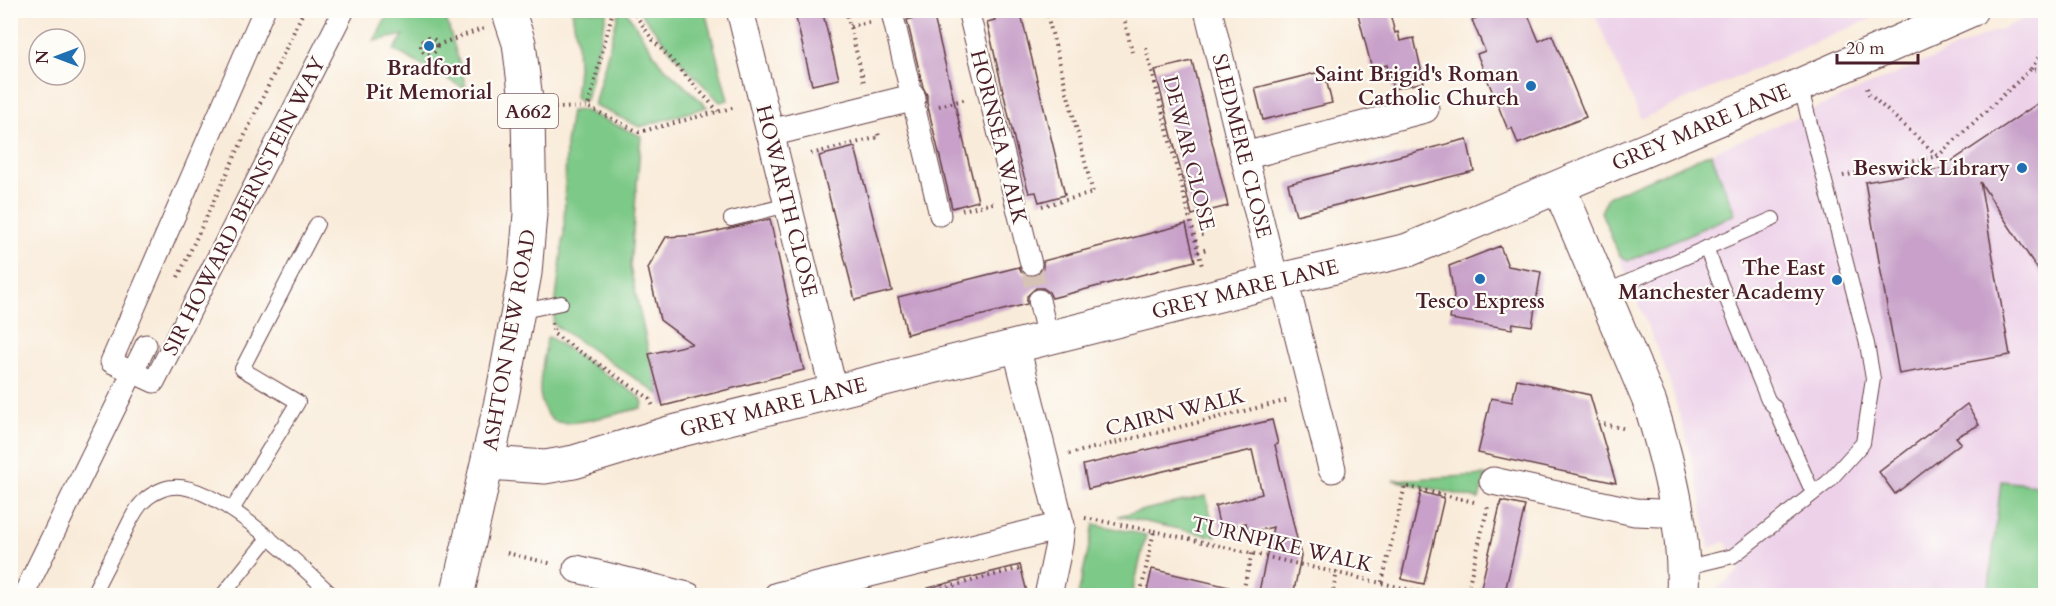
<svg xmlns="http://www.w3.org/2000/svg" width="2056" height="606" font-family="Cardo,serif">
  <style>
    .built { fill: #edd1e9 }
    .green { fill: #7dc987; stroke: #647459; stroke-width: 1.5 }
    .building { fill: #c8a0c9 }
    .lines { fill: none; stroke-linecap: round; stroke-linejoin: round }
    .pedestrian-tunnel { stroke: #d6c2b6; stroke-width: 21; stroke-dasharray: 21 10; stroke-linecap: butt }
    .service-casing { stroke: #643e45; stroke-width: 16 }
    .pedestrian-casing { stroke: #643e45; stroke-width: 23 }
    .minor-casing { stroke: #643e45; stroke-width: 29 }
    .tertiary-casing { stroke: #643e45; stroke-width: 35 }
    .primary-casing { stroke: #643e45; stroke-width: 35 }
    .path { stroke: #643e45; stroke-width: 4; stroke-dasharray: 1.5 4.5; stroke-linecap: butt }
    .service { stroke: #fff; stroke-width: 14 }
    .pedestrian { stroke: #fff; stroke-width: 21 }
    .minor { stroke: #fff; stroke-width: 27 }
    .tertiary { stroke: #fff; stroke-width: 33 }
    .primary { stroke: #fff; stroke-width: 33 }
    .poi-dot { fill: #1f6fb2; stroke: #fdfcf7; stroke-width: 2 }
    .labels { text-anchor: middle; stroke-width: 4.5; stroke-linejoin: round; paint-order: stroke }
    .shield { fill: #fdfcf7; stroke: #806168; stroke-width: 1.5 }
    .shield-label { font-size: 20px; font-weight: bold; fill: #4a1f2b }
    .poi-label { font-size: 21px; font-weight: bold; fill: #4a1f2b; stroke: #fdfcf7; text-anchor: end }
    .street-label { font-size: 21px; fill: #4a1f2b; stroke: #fdfcf7 }
  </style>
  <rect width="100%" height="100%" fill="#fdfcf7"/>
  <filter id="ink" filterUnits="userSpaceOnUse"><feTurbulence type="fractalNoise" baseFrequency=".0167" numOctaves="2"/><feDisplacementMap in="SourceGraphic" scale="12" xChannelSelector="R" yChannelSelector="G"/><feConvolveMatrix kernelMatrix="1 2 1 2 8 2 1 2 1" color-interpolation-filters="sRGB"/></filter>
  <filter id="wash" filterUnits="userSpaceOnUse"><feTurbulence type="fractalNoise" baseFrequency=".008" numOctaves="4" result="noise"/><feDisplacementMap in="SourceGraphic" scale="24" xChannelSelector="R" yChannelSelector="G"/><feGaussianBlur stdDeviation="1.35" result="paint"/><feColorMatrix in="noise" values="0 0 0 0 0 0 0 0 0 0 0 0 0 0 0 0 0 1.4 0 .05"/><feComposite in="paint" operator="in"/></filter>
  <g filter="url(#wash)">
    <rect width="100%" height="100%" fill="#f9ebd9"/>
    <g class="built">
      <path d="M1593 11H1888L1641 119Z"/>
      <path d="M2043 11H2045V595H1710L1711 593 1741 570 1725 542 1709 548 1701 499 1686 437 1668 376 1601 212 1608 197Z"/>
    </g>
    <g class="green">
      <path d="M390 11H444L467 90 394 50 404 35 374 41Z"/>
      <path d="M572 11H607L586 100 579 101 575 98 578 68 577 41Z"/>
      <path d="M626 11 660 63 707 107 640 127 594 105 619 11Z"/>
      <path d="M639 11H705L728 100 720 102 678 59Z"/>
      <path d="M583 110 641 136 630 267 649 354 660 395 553 324 564 234 566 144 571 111Z"/>
      <path d="M1711 153 1735 214 1628 261 1619 255 1601 212 1608 197Z"/>
      <path d="M549 337 637 395 641 399 643 404 641 408C623 412 570 428 555 421 545 416 541 403 540 393 539 376 545 355 547 338Z"/>
      <path d="M1486 475 1479 499 1393 480Z"/>
      <path d="M2001 481 2045 486V595H1988Z"/>
      <path d="M1206 496 1216 537 1118 516Z"/>
      <path d="M1094 524 1146 535 1132 595H1078Z"/>
    </g>
    <g id="blocks">
      <g class="building">
        <path d="M794 10H822L839 79 812 85Z"/>
        <path d="M992 10H1020L1065 195 1039 202 1036 192 1029 193 1018 156 987 22 995 20Z"/>
        <path d="M1357 10H1389L1395 33 1398 32 1400 41 1414 38 1424 82 1393 89 1387 65 1372 69Z"/>
        <path d="M1493 10H1526L1539 41 1552 35 1586 117 1518 144 1512 128 1508 130 1477 54 1485 51 1472 20Z"/>
        <path d="M933 13 978 201 952 208 927 103V95L923 87 907 20Z"/>
        <path d="M1192 61 1228 206 1192 215 1155 70Z"/>
        <path d="M1324 71 1332 103 1263 120 1255 88Z"/>
        <path d="M2046 98V282L1980 182 2010 355 1899 374 1865 182 1940 169Z"/>
        <path d="M1467 139 1474 171 1296 215 1288 184Z"/>
        <path d="M855 147 892 291 855 300 819 156Z"/>
        <path d="M770 219 788 300H787L804 370 663 406 649 354 692 344 660 320 648 268 666 237 700 235Z"/>
        <path d="M1186 224 1195 261 1052 298 1049 292 1043 288H1036L1027 296V304L907 334 898 297 1019 267 1021 272 1027 276H1035L1043 268V261Z"/>
        <path d="M1500 246 1508 266 1541 272 1532 326 1513 323 1512 329 1450 319 1454 296 1449 266Z"/>
        <path d="M1517 379 1590 395 1616 483 1478 453 1491 398 1512 402Z"/>
        <path d="M1967 404 1979 425 1956 437 1961 443 1895 494 1879 472Z"/>
        <path d="M1272 420 1278 444 1275 445 1301 556 1293 596H1258L1273 527 1248 533 1246 523 1220 529 1215 506 1262 494 1252 450 1088 489 1083 465Z"/>
        <path d="M1421 492 1444 498 1424 584 1401 579Z"/>
        <path d="M1501 501 1525 506 1504 596H1479Z"/>
        <path d="M1020 565 1028 596H929L928 588Z"/>
        <path d="M1152 569 1229 587 1228 596H1146Z"/>
      </g>
    </g>
  </g>
  <g filter="url(#ink)">
    <use href="#blocks" fill-opacity="0" stroke="#643e45" stroke-width="1.5"/>
    <g class="lines">
      <path class="pedestrian-tunnel" d="M1031 264 1039 300"/>
      <defs>
        <g id="service">
          <path d="M731 219 788 205"/>
          <path d="M1706 248 1768 400 1775 408 1813 493"/>
          <path d="M1605 292 1773 219"/>
          <path d="M518 312 561 303"/>
          <path d="M232 510 298 402 242 369 317 224"/>
          <path d="M1683 568 1733 556 1828 482 1863 443 1873 379 1867 344 1800 85"/>
          <path d="M92 596C102 575 113 555 123 535 129 524 135 508 145 500 151 494 165 487 173 487 217 483 301 566 333 596"/>
          <path d="M222 596 269 537"/>
        </g>
        <g id="pedestrian">
          <path d="M264 10 111 362 154 382 344 10"/>
          <path d="M968 10 1031 264"/>
          <path d="M893 17 940 215"/>
          <path d="M1039 300 1048 338"/>
          <path d="M23 596 146 345"/>
        </g>
        <g id="minor">
          <path d="M740 10 834 392"/>
          <path d="M1208 10 1275 281"/>
          <path d="M770 133 912 98"/>
          <path d="M1244 156 1425 109"/>
          <path d="M1284 279 1332 469"/>
          <path d="M1016 346 1061 526 1059 544 1048 596"/>
          <path d="M1493 481 1635 512 1660 513 1676 510"/>
          <path d="M577 569 688 596"/>
          <path d="M777 596 1061 526"/>
        </g>
        <g id="tertiary">
          <path d="M1559 187 1650 403C1669 465 1686 531 1683 596"/>
          <path d="M488 463 545 467 574 462 669 433 1275 281 1408 250 1800 85 1971 10"/>
        </g>
        <path id="primary" d="M457 596 502 397 525 273 530 214 528 116 519 43 508 10"/>
      </defs>
      <use href="#service" class="service-casing"/>
      <use href="#pedestrian" class="pedestrian-casing"/>
      <use href="#minor" class="minor-casing"/>
      <use href="#tertiary" class="tertiary-casing"/>
      <use href="#primary" class="primary-casing"/>
      <g class="path">
        <path d="M613 10 588 107 639 132 736 107"/>
        <path d="M632 10 653 40 718 111"/>
        <path d="M846 10 864 83"/>
        <path d="M1122 10 1132 52"/>
        <path d="M1309 10 1311 16"/>
        <path d="M850 26 870 22"/>
        <circle cx="429" cy="46" r="8"/>
        <path d="M437 45 485 28"/>
        <path d="M1146 48 1202 266"/>
        <path d="M2031 69 2046 46"/>
        <path d="M1867 88 1869 94 1937 155"/>
        <path d="M939 106 967 99"/>
        <path d="M555 108 588 107"/>
        <path d="M811 154 879 137 878 133"/>
        <path d="M1843 176 1938 156 2031 69 2046 71"/>
        <path d="M1042 206 1093 193 1046 10"/>
        <path d="M962 210 993 203"/>
        <path d="M1201 235H1203"/>
        <path d="M1198 252 1207 249"/>
        <path d="M178 277 304 10"/>
        <path d="M552 323 554 334 649 398 654 408"/>
        <path d="M1598 423 1627 429"/>
        <path d="M1069 454 1289 400"/>
        <path d="M1085 518 1154 531 1140 596"/>
        <path d="M1154 531 1438 596"/>
        <path d="M507 553 553 564"/>
        <path d="M1382 582 1405 486 1474 502"/>
        <path d="M913 596 1021 568"/>
        <path d="M1242 596 1252 553"/>
        <path d="M1332 596 1337 572"/>
        <path d="M1466 596 1488 506"/>
      </g>
      <use href="#service" class="service"/>
      <use href="#pedestrian" class="pedestrian"/>
      <use href="#minor" class="minor"/>
      <use href="#tertiary" class="tertiary"/>
      <use href="#primary" class="primary"/>
    </g>
  </g>
  <g class="poi-dot">
    <circle cx="429" cy="46" r="6"/>
    <circle cx="1531" cy="86" r="6"/>
    <circle cx="2022" cy="168" r="6"/>
    <circle cx="1480" cy="279" r="6"/>
    <circle cx="1837" cy="280" r="6"/>
  </g>
  <g class="labels">
    <rect class="shield" x="498" y="94" width="60" height="34" rx="4.5"/>
    <g class="shield-label">
      <text x="528" y="118">A662</text>
    </g>
    <g class="poi-label">
      <text x="429" y="75" text-anchor="middle">Bradford<tspan x="429" dy="24">Pit Memorial</tspan></text>
      <text x="1519" y="81">Saint Brigid's Roman<tspan x="1519" dy="24">Catholic Church</tspan></text>
      <text x="2010" y="175">Beswick Library</text>
      <text x="1825" y="275">The East<tspan x="1825" dy="24">Manchester Academy</tspan></text>
      <text x="1480" y="308" text-anchor="middle">Tesco Express</text>
    </g>
    <g class="street-label">
      <text transform="translate(1701 127) rotate(-23)" y="7">GREY MARE LANE</text>
      <text transform="translate(999 137) rotate(76)" y="7">HORNSEA WALK</text>
      <text transform="translate(1242 146) rotate(76)" y="7">SLEDMERE CLOSE</text>
      <text transform="translate(1189 153) rotate(76)" y="7">DEWAR CLOSE</text>
      <text transform="translate(787 201) rotate(76)" y="7">HOWARTH CLOSE</text>
      <text transform="translate(244 206) rotate(-63)" y="7">SIR HOWARD BERNSTEIN WAY</text>
      <text transform="translate(1245 289) rotate(-14)" y="7">GREY MARE LANE</text>
      <text transform="translate(509 340) rotate(-80)" y="7">ASHTON NEW ROAD</text>
      <text transform="translate(773 407) rotate(-14)" y="7">GREY MARE LANE</text>
      <text transform="translate(1175 412) rotate(-14)" y="7">CAIRN WALK</text>
      <text transform="translate(1282 544) rotate(13)" y="7">TURNPIKE WALK</text>
    </g>
  </g>
  <rect width="2056" height="606" fill="none" stroke="#fdfcf7" stroke-width="36"/>
  <g transform="translate(57 57) rotate(270)"><circle r="28" fill="#fdfcf7" stroke="#b5a4a5" stroke-width="1.5"/>
  <path d="M0-4.5L10 22L0 15L-10 22Z" fill="#1f6fb2"/>
  <text y="-9" font-size="16" font-weight="bold" text-anchor="middle" fill="#4a1f2b">N</text>
  </g>
  <path d="M1837 54v9h81v-9" fill="none" stroke="#4a1f2b" stroke-width="3"/>
  <text x="1846" y="54" font-size="18" fill="#4a1f2b" stroke="#fdfcf7" stroke-width="4.5" paint-order="stroke">20 m</text>
</svg>
